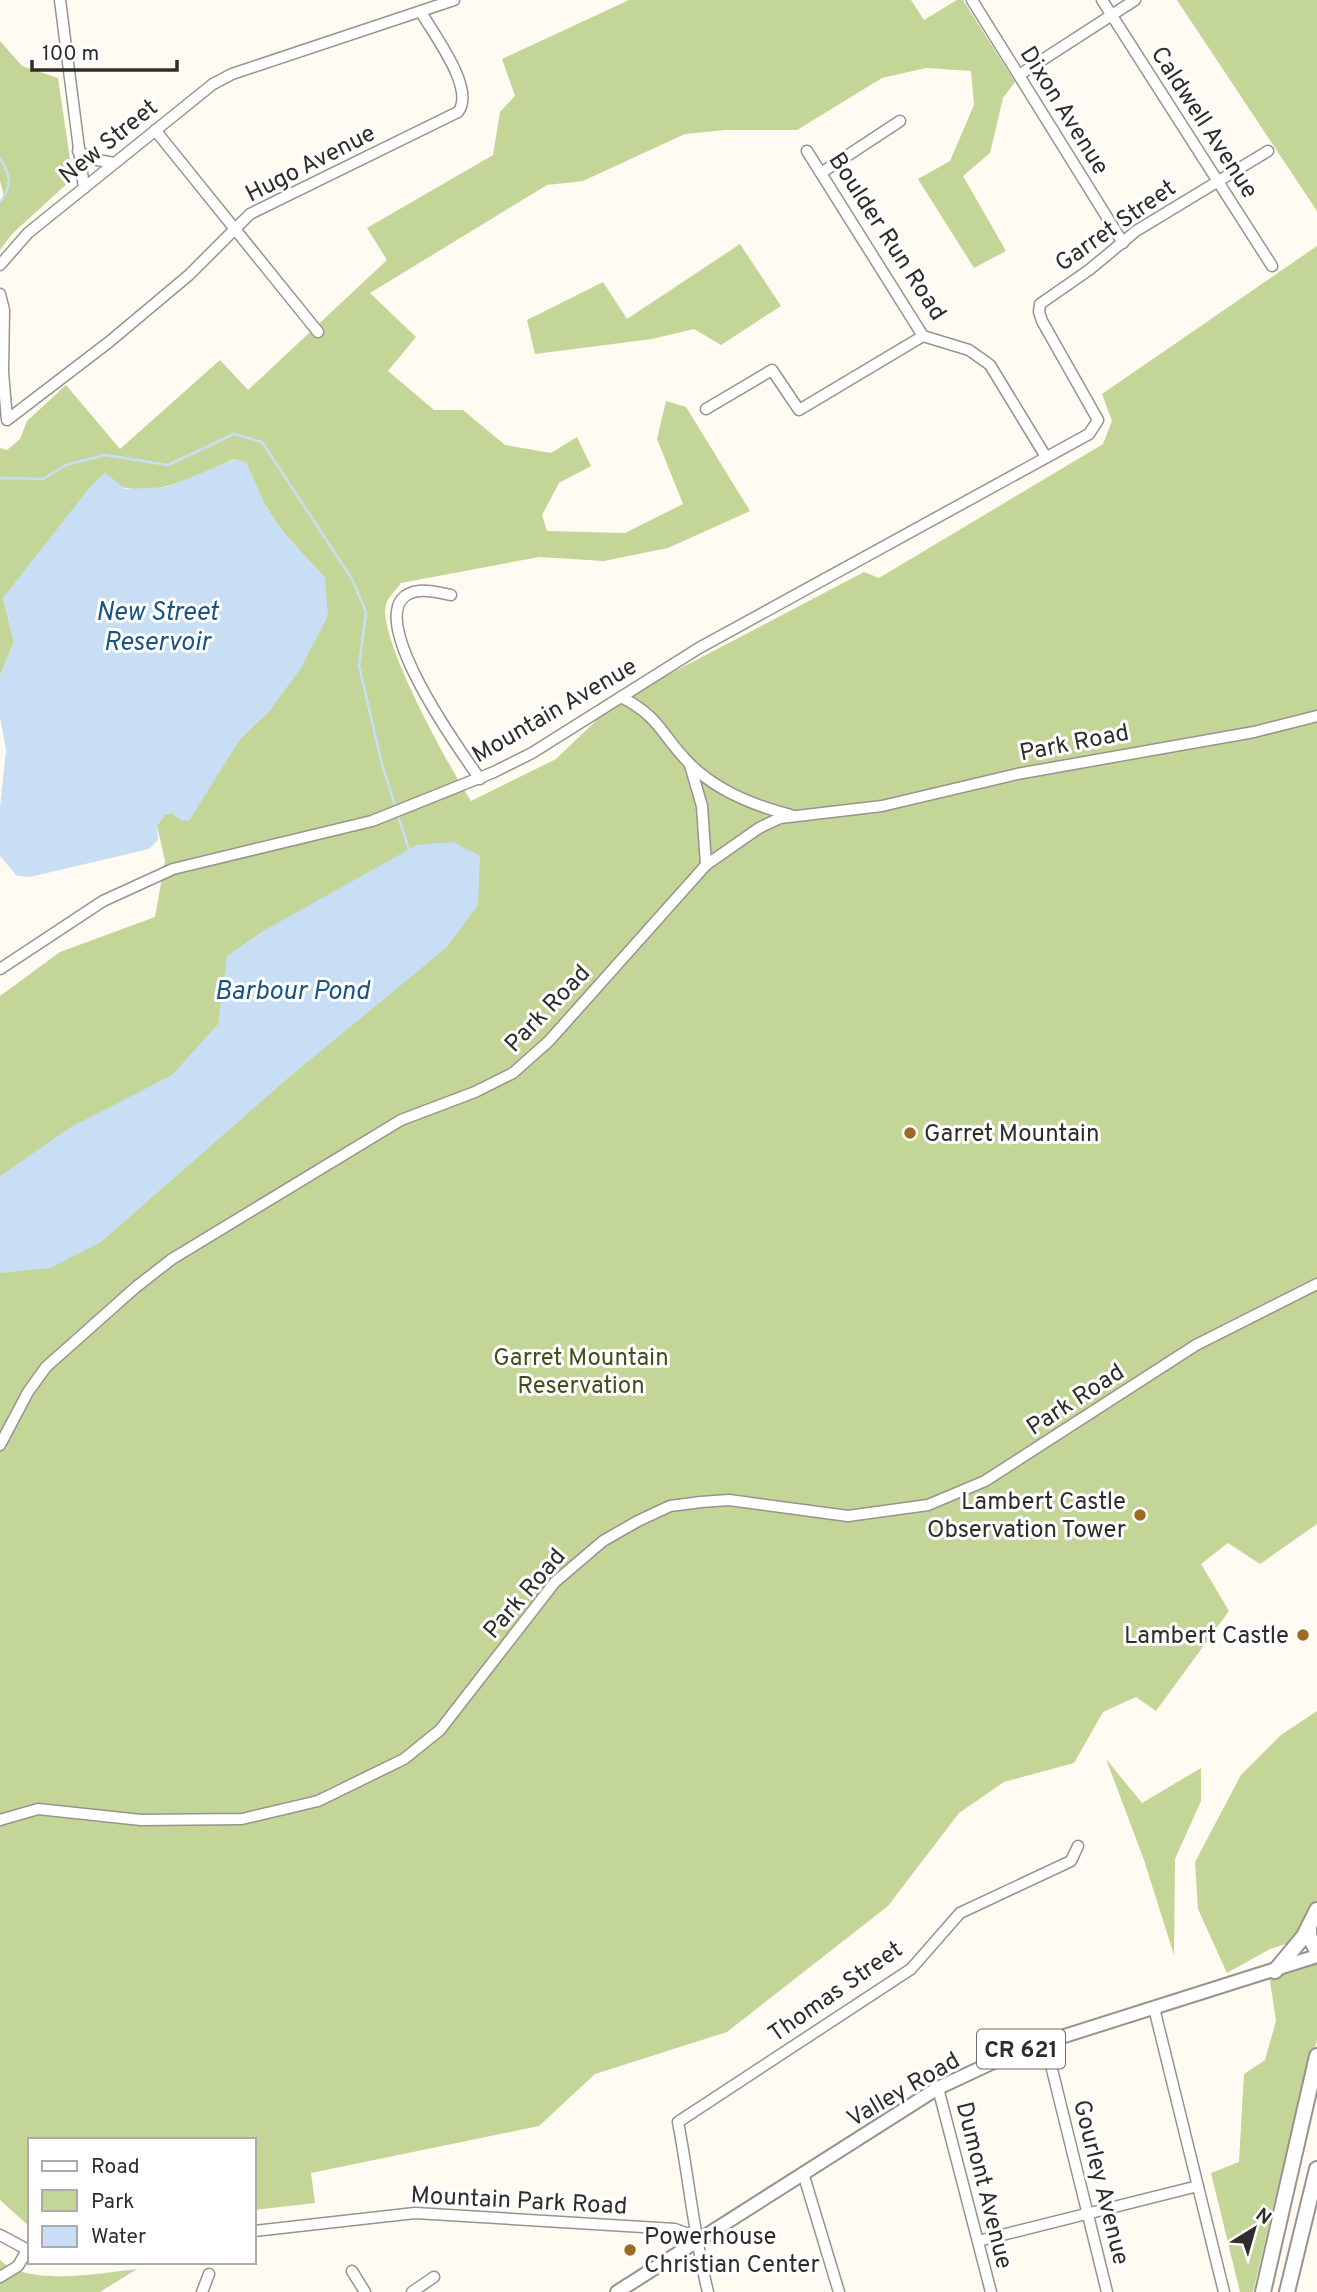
<svg xmlns="http://www.w3.org/2000/svg" width="1317" height="2292" font-family="Overpass,sans-serif">
  <style>
    .green { fill: #c3d697 }
    .water { fill: #c8def4 }
    .lines { fill: none; stroke-linecap: round; stroke-linejoin: round }
    .stream { stroke: #c8def4; stroke-width: 2.5 }
    .minor-casing { stroke: #98938c; stroke-width: 13 }
    .major-casing { stroke: #98938c; stroke-width: 16 }
    .highway-casing { stroke: #98938c; stroke-width: 18 }
    .minor { stroke: #fff; stroke-width: 10 }
    .major { stroke: #fff; stroke-width: 12 }
    .highway { stroke: #fff; stroke-width: 14 }
    .poi-dot { fill: #9e6a22; stroke: #fff; stroke-width: 2.5 }
    .labels { text-anchor: middle; stroke-width: 6; stroke-linejoin: round; paint-order: stroke }
    .shield { fill: #fff; stroke: #6d6c6b; stroke-width: 2 }
    .shield-label { font-size: 23px; font-weight: bold; fill: #2f2d2b }
    .street-label { font-size: 24px; fill: #2f2d2b; stroke: #fff }
    .poi-label { font-size: 24px; fill: #2f2d2b; stroke: #fff; text-anchor: start }
    .park-label { font-size: 24px; fill: #424f1c; stroke: #fff }
    .water-label { font-size: 26px; font-style: italic; fill: #195485; stroke: #fff }
  </style>
  <rect width="100%" height="100%" fill="#fffaf2"/>
  <g class="green">
    <path d="M629 0H911L924 20 957 0H963L1015 82 1003 98 990 153 963 176 1006 251 974 268 918 179 950 161 974 105 971 71 926 68 882 78 797 130H725L685 134 583 181 547 185 370 293 416 337 388 371 434 410H463L505 445 551 453 577 437 591 466 559 483 542 515 547 531 625 533 683 504 657 439 666 401 686 407 750 511 668 548 604 561 539 557 401 583C397 589 387 598 386 605 377 637 451 770 471 801L556 759 602 715 656 681 864 572 879 578 1103 444 1112 421 1102 394 1317 246V1524L1260 1564 1228 1543 1201 1564 1229 1611 1156 1711 1136 1697 1103 1712 1074 1763 1004 1782 959 1813 888 1906 727 2032 595 2074 539 2126 311 2173 315 2203 254 2210V2140H30V2227L0 2200V996L60 952 155 917 165 861 157 826 165 814 172 813 181 820 240 739 271 709 325 578 283 532 265 505 246 463 235 459C200 473 151 503 113 483L3 598 14 642 0 676V448L7 450 20 439 27 421 66 385 120 449 220 360 248 390 387 260 367 228 493 155 500 112 515 96 502 59Z"/>
    <path d="M1177 0H1317V211Z"/>
    <path d="M0 41 22 66 58 78 71 166 70 181 12 234 0 250V202L4 196 0 181Z"/>
    <path d="M740 244 781 306 721 345 694 329 652 339 535 354 527 320 603 282 627 319Z"/>
    <path d="M1317 1711V1934L1270 1949 1227 1973 1198 1909 1195 1862 1241 1775 1281 1735Z"/>
    <path d="M1106 1759 1142 1803 1201 1768V1801L1175 1859 1174 1955 1144 1860Z"/>
    <path d="M1317 1957V2040L1293 2123 1253 2292H1240L1211 2173 1239 2162 1244 2074 1265 2060 1276 2021 1269 1974Z"/>
    <path d="M0 2260C28 2287 102 2273 137 2269L100 2292H0Z"/>
  </g>
  <g class="water">
    <path d="M236 459 246 463 265 505 283 532 325 578 328 616 301 668 271 709 240 739 189 821 181 820 172 813 165 814 157 826 158 840 149 849 30 877 17 876 0 856V808L6 750 0 717V676L14 642 3 598 90 487 105 473 126 489 167 487Z"/>
    <path d="M453 842 480 856 478 905 447 947 287 1079 101 1242 50 1268 0 1273V1176L71 1127 172 1075 218 1024 227 956 263 931 417 845Z"/>
  </g>
  <g class="lines">
    <g class="stream">
      <path d="M0 158C10 175 13 185 0 202"/>
      <path d="M0 478 43 479 66 465 105 455 168 465 234 434 262 442 352 579 366 612 359 666 382 764 409 850"/>
    </g>
    <defs>
      <g id="minor">
        <path d="M60 0 84 188"/>
        <path d="M972 0 1123 243"/>
        <path d="M1102 0 1272 266"/>
        <path d="M1019 75 1135 0"/>
        <path d="M155 130 318 332"/>
        <path d="M78 151 92 159 114 163"/>
        <path d="M807 151 923 336 969 350 990 365 1046 457"/>
        <path d="M821 173 900 121"/>
        <path d="M0 265 28 233 213 84 232 74 454 0"/>
        <path d="M0 294 4 310 3 372 7 420 109 342 189 275 250 214 458 112C476 89 434 35 421 12"/>
        <path d="M706 409 772 370 799 410 923 336"/>
        <path d="M451 595C441 593 429 590 419 591 349 599 464 756 480 779"/>
        <path d="M621 697C661 717 662 737 690 764 717 791 755 806 791 815"/>
        <path d="M690 765 702 806 706 865"/>
        <path d="M0 969 103 901 173 869 372 821 494 772 532 753 699 648 1089 434 1098 420 1042 321 1039 312 1040 304 1089 270 1136 231 1268 151"/>
        <path d="M0 1445 28 1392 46 1367 136 1287 172 1259 401 1120 475 1092 513 1073 549 1041 706 865 759 828 780 818 882 806 1017 774 1254 732 1317 716"/>
        <path d="M0 1820 38 1809 141 1820 242 1819 318 1801 404 1759 440 1730 555 1582 603 1541 638 1521 670 1506 701 1502 729 1500 848 1516 928 1505 985 1481 1196 1345 1317 1284"/>
        <path d="M1154 2008 1224 2292"/>
        <path d="M1045 2041 1107 2292"/>
        <path d="M938 2088 991 2292"/>
        <path d="M803 2173 839 2292"/>
        <path d="M254 2231 415 2213 675 2229 686 2233 695 2241"/>
        <path d="M0 2235 30 2251"/>
        <path d="M978 2241 1198 2186"/>
        <path d="M352 2271 365 2292"/>
        <path d="M0 2277 18 2266 27 2250"/>
        <path d="M202 2292 209 2274"/>
        <path d="M412 2292 434 2277"/>
        <path d="M708 2292C694 2236 689 2179 678 2122L911 1969 960 1913 1071 1861 1078 1846"/>
      </g>
      <path id="major" d="M617 2292 938 2088 1017 2051 1317 1956"/>
      <g id="highway">
        <path d="M1309 1926V1936L1317 1951"/>
        <path d="M1275 1971 1304 1936 1317 1910"/>
        <path d="M1263 2292 1317 2056"/>
        <path d="M1287 2292 1317 2169"/>
      </g>
    </defs>
    <use href="#minor" class="minor-casing"/>
    <use href="#major" class="major-casing"/>
    <use href="#highway" class="highway-casing"/>
    <use href="#minor" class="minor"/>
    <use href="#major" class="major"/>
    <use href="#highway" class="highway"/>
  </g>
  <g class="poi-dot">
    <circle cx="910" cy="1133" r="7"/>
    <circle cx="1140" cy="1515" r="7"/>
    <circle cx="1303" cy="1635" r="7"/>
    <circle cx="630" cy="2250" r="7"/>
  </g>
  <g class="labels">
    <rect class="shield" x="977" y="2029.5" width="88" height="39" rx="5"/>
    <g class="shield-label">
      <text x="1021" y="2057">CR 621</text>
    </g>
    <g class="street-label">
      <text transform="translate(1065 110) rotate(58)" y="8">Dixon Avenue</text>
      <text transform="translate(1205 122) rotate(57)" y="8">Caldwell Avenue</text>
      <text transform="translate(108 141) rotate(-39)" y="8">New Street</text>
      <text transform="translate(310 163) rotate(-27)" y="8">Hugo Avenue</text>
      <text transform="translate(1115 225) rotate(-35)" y="8">Garret Street</text>
      <text transform="translate(888 236) rotate(57)" y="8">Boulder Run Road</text>
      <text transform="translate(554 710) rotate(-30)" y="8">Mountain Avenue</text>
      <text transform="translate(1074 742) rotate(-11)" y="8">Park Road</text>
      <text transform="translate(547 1008) rotate(-46)" y="8">Park Road</text>
      <text transform="translate(1075 1399) rotate(-33)" y="8">Park Road</text>
      <text transform="translate(524 1593) rotate(-49)" y="8">Park Road</text>
      <text transform="translate(835 1991) rotate(-35)" y="8">Thomas Street</text>
      <text transform="translate(903 2089) rotate(-30)" y="8">Valley Road</text>
      <text transform="translate(1102 2182) rotate(76)" y="8">Gourley Avenue</text>
      <text transform="translate(985 2185) rotate(76)" y="8">Dumont Avenue</text>
      <text transform="translate(519 2200) rotate(3)" y="8">Mountain Park Road</text>
    </g>
    <g class="poi-label">
      <text x="924" y="1141">Garret Mountain</text>
      <text x="1126" y="1509" text-anchor="end">Lambert Castle<tspan x="1126" dy="28">Observation Tower</tspan></text>
      <text x="1289" y="1643" text-anchor="end">Lambert Castle</text>
      <text x="644" y="2244">Powerhouse<tspan x="644" dy="28">Christian Center</tspan></text>
    </g>
    <g class="park-label">
      <text x="581" y="1365">Garret Mountain<tspan x="581" dy="28">Reservation</tspan></text>
    </g>
    <g class="water-label">
      <text x="157" y="620">New Street<tspan x="157" dy="30">Reservoir</tspan></text>
      <text x="292" y="999">Barbour Pond</text>
    </g>
  </g>
  <rect x="28" y="2138" width="228" height="126" fill="#ffffff" stroke="#acabaa" stroke-width="2"/>
  <rect x="42" y="2161" width="35" height="10" fill="#ffffff" stroke="#acabaa" stroke-width="2"/>
  <text x="91" y="2173" font-size="21" fill="#2f2d2b">Road</text>
  <rect x="42" y="2190" width="35" height="21" fill="#c3d697" stroke="#acabaa" stroke-width="2"/>
  <text x="91" y="2208" font-size="21" fill="#2f2d2b">Park</text>
  <rect x="42" y="2226" width="35" height="21" fill="#c8def4" stroke="#acabaa" stroke-width="2"/>
  <text x="91" y="2243" font-size="21" fill="#2f2d2b">Water</text>
  <g transform="translate(1254 2229) rotate(37)" stroke="#ffffff" stroke-width="5" paint-order="stroke">
  <path d="M0-5L12 26L0 18L-12 26Z" fill="#2f2d2b"/>
  <text y="-10" font-size="19" font-weight="bold" text-anchor="middle" fill="#2f2d2b">N</text>
  </g>
  <path d="M32 60v10h145v-10" fill="none" stroke="#2f2d2b" stroke-width="3.5"/>
  <text x="42" y="60" font-size="21" fill="#2f2d2b" stroke="#ffffff" stroke-width="5" paint-order="stroke">100 m</text>
</svg>
